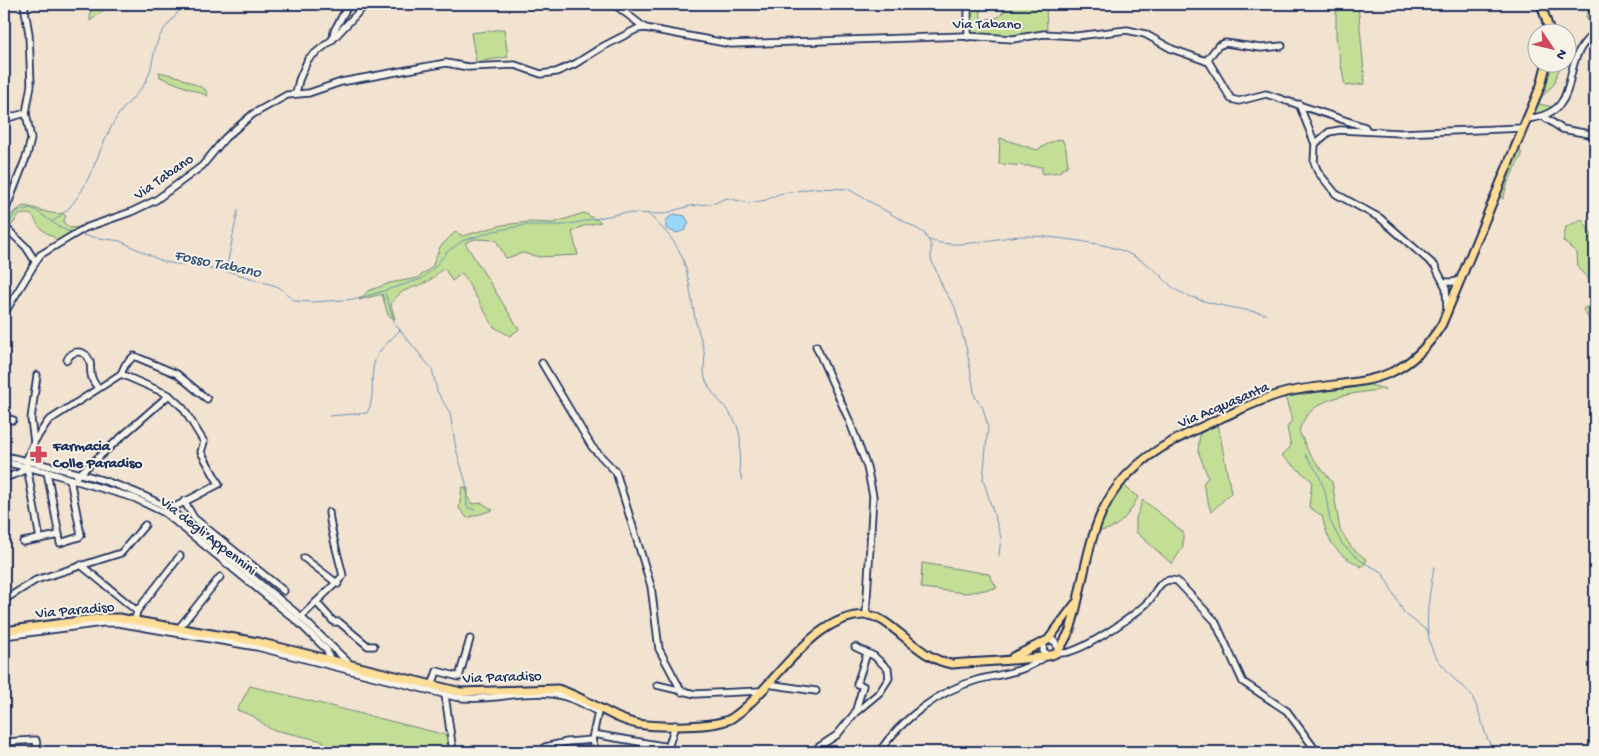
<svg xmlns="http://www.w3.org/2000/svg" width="1599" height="756" font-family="'Gochi Hand',sans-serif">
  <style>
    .green { fill: #c3de95; stroke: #6f867a }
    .water { fill: #9ad7fb; stroke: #6794bc }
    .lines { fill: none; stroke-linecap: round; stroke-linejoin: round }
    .stream { stroke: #6794bc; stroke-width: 1 }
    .minor-casing { stroke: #1b2f5e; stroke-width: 9 }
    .major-casing { stroke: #1b2f5e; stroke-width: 11 }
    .minor { stroke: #f7f3e8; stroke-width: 5.5 }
    .major { stroke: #fedd96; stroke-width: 7 }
    .labels { text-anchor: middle; stroke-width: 4; stroke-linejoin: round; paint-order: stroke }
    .street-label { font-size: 15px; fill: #1b2f5e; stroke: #f7f3e8 }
    .poi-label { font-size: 15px; font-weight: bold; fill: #1b2f5e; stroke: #f7f3e8; text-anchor: start }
    .water-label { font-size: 16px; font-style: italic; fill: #34517d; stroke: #f7f3e8 }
  </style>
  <rect width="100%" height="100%" fill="#f2e2d0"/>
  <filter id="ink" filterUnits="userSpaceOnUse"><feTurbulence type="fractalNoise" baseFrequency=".02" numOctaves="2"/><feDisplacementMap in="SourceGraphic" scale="10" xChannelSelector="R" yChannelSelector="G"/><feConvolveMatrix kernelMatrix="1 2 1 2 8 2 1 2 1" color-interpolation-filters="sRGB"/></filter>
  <g filter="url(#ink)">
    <g class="green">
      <path d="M91 4H109L107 8 90 21Z"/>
      <path d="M970 4H980L981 20 999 17 1006 8 1005 4H1046L1047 31 1010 38 971 35Z"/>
      <path d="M1336 4H1358L1365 84 1345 86 1336 38Z"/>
      <path d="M1590 4H1595V32L1586 17Z"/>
      <path d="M504 29 508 57 476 62 471 33Z"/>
      <path d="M1550 63H1561L1554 84 1541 98 1539 104 1553 107 1550 112 1533 116 1548 77Z"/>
      <path d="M159 72 179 77 205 89 208 96 160 77Z"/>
      <path d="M1000 138 1037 150 1051 142 1062 139 1066 149 1068 165 1059 172 1042 174V167L999 164Z"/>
      <path d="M1519 147 1522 155 1508 182 1503 199 1499 196Z"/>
      <path d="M23 206C37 207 49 216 63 213L66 216 63 222 70 228 82 227 59 242C54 236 48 235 43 230 31 221 39 211 19 215L9 229 4 225 12 214Z"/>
      <path d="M584 213 601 222 583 226 572 232 578 255 539 257 523 253 506 258 496 240 475 239 465 243 519 329 510 336 494 327 462 273 452 281 445 269C437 271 437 276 430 280 414 290 401 286 391 305L395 319 388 315 382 294 359 300 368 291 390 283 418 278 432 267 440 247 455 232 463 236 502 225 530 222 553 223Z"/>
      <path d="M1582 219 1595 240V286L1578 268 1577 253 1563 241 1566 227Z"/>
      <path d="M1595 301V330L1583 309Z"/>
      <path d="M1370 385 1385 389C1353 394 1309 395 1299 431L1309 453 1332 482 1340 530 1352 548 1367 560 1362 567C1336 553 1329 546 1322 516L1309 507 1312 481 1282 456 1291 446 1287 428 1292 420 1285 396Z"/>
      <path d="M1218 424 1231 493 1211 512 1203 484 1208 477 1198 451 1200 433Z"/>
      <path d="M1123 485 1138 497C1129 514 1120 529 1099 531L1112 500Z"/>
      <path d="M462 487 468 488V497L472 504 482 503 493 510 467 518 459 508Z"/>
      <path d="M1143 500 1183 532V547L1172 564 1136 532V518Z"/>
      <path d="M922 563 989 574 997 588 966 593 921 588Z"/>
      <path d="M250 686 446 735 450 752H385L367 748 365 752H327L323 741 270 729 253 716 237 710Z"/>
    </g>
    <path class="water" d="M674 214 685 216 689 223 685 230 677 233 666 229V220Z"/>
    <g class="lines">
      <g class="stream">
        <path d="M648 214C690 252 685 266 695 318 697 329 702 340 704 351 706 362 702 371 706 381 713 399 734 411 739 432 743 448 736 464 742 480"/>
        <path d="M52 222C91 198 95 149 119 114 128 101 144 90 149 74 154 61 153 47 161 34 167 24 178 15 183 4"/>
        <path d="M8 225 17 211 31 208C46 215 57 230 73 232"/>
        <path d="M80 235 120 241 164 262 231 272 279 287 295 301 313 302 357 299 422 279 434 268 447 252 462 241 494 231 526 225H565L623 213 662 214 690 206 715 203 726 198 749 203 766 200 779 194 815 188 848 189 924 233 931 245V259L944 290 955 307 967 351 975 397 983 408 988 427 983 479 1001 537 999 556"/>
        <path d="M929 240C959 251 993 237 1023 236 1045 236 1069 239 1091 243 1115 246 1137 255 1156 271 1165 279 1170 288 1182 293 1208 305 1238 308 1266 314"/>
        <path d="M226 271 238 210"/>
        <path d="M385 293 395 324 432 369 437 391 450 413 456 449 466 483 467 507 475 510"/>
        <path d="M329 416 367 413C377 397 368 375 376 358 381 347 392 339 400 330"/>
        <path d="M1305 454 1318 473 1325 491 1330 521 1342 544 1361 561 1382 572 1404 613 1430 633"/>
        <path d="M1434 567C1430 594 1422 626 1433 652 1437 660 1446 669 1452 676 1456 683 1464 686 1469 692 1482 710 1482 734 1494 752"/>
      </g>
      <defs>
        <g id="minor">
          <path d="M614 4 645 28"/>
          <path d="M968 4V37"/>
          <path d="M333 39 334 31 349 4"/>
          <path d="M1206 61 1218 46 1225 43 1261 48 1282 46"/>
          <path d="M296 93 299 80 308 59 333 39 366 4"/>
          <path d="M1299 104 1315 144"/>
          <path d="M1544 117 1562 129 1595 135"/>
          <path d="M4 119 26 113"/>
          <path d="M1527 119C1585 112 1558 69 1588 39L1595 42"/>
          <path d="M4 214 27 155 31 139 26 113 31 85 29 34 24 4"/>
          <path d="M4 226 26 247 35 261"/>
          <path d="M1444 282H1454L1461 279"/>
          <path d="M1447 309 1446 288 1435 266 1380 218 1336 194 1318 172 1314 162 1315 144 1329 132 1340 130 1400 133 1523 128"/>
          <path d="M4 314 40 255 85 228 131 212 156 200 202 166 225 138 253 114 287 95 309 93 341 82 446 63 468 67 515 65 541 74 556 72 575 64 602 47 637 29 645 28 731 44 964 36 1013 39 1044 34 1077 36 1127 30 1145 34 1172 49 1209 62 1231 99 1239 101 1266 94 1365 127 1367 131"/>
          <path d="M816 346 849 420 867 467 873 496 866 614"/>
          <path d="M67 360C72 349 86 349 90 362 91 367 90 373 92 378 93 382 96 385 98 388"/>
          <path d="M542 363 592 447 616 472 651 586 659 649 682 692"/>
          <path d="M121 374 125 365 134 356 177 374 207 399"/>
          <path d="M37 375 31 419 34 442 26 461 40 539"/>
          <path d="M4 418 13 420"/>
          <path d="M34 442 48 421 121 374 169 395 183 408 204 442 201 452 219 484 167 511"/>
          <path d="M4 456C59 468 120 480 169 509L301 617 350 664"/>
          <path d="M4 462 47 472 134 498 165 513 297 621 327 650 330 659"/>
          <path d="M47 472 59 535"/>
          <path d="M77 476 169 395"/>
          <path d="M4 478 19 473 26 468"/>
          <path d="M184 501 194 518 284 591"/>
          <path d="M23 542 59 535 60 543 79 537 81 535 70 479"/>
          <path d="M304 558 338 584"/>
          <path d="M81 565 137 611 135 620"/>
          <path d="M4 600 36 580 121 553 145 525"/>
          <path d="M316 602 334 622H339L368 646H374"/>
          <path d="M137 611 180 556"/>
          <path d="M301 617 343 576C338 554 331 534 329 512"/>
          <path d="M179 628 220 577"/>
          <path d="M4 636 102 623H118L257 647 455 697C488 702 520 690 552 694 569 696 584 704 598 712L592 740 596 752"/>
          <path d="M1048 640 1055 641 1058 650"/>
          <path d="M1044 643 1043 651 1049 655"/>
          <path d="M1057 652C1073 660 1133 616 1146 604 1153 598 1155 589 1162 583 1167 579 1171 580 1177 581L1215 621 1243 682 1287 711 1317 752"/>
          <path d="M767 684 816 691"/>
          <path d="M657 685 695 694 760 691"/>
          <path d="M432 686 437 671 459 677 470 639"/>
          <path d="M445 695 453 752"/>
          <path d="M855 713 863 686 857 684 867 653"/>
          <path d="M593 734 669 747"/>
          <path d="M4 742 36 740 38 752"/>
          <path d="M545 747 567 742 592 740"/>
          <path d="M667 752 675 725"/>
          <path d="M811 752 837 735 855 713 880 692 889 678 888 669 874 656 855 647"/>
          <path d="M879 752C901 720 938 691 977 680 1001 674 1026 672 1046 656"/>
        </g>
        <g id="major">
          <path d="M1541 4 1550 32"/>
          <path d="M4 631 101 618H119L258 642 461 692 558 689C586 697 609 718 638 724 657 727 716 728 732 718 774 690 809 616 865 615 890 614 916 659 952 664 968 662 1048 660 1056 653 1062 647 1066 638 1070 630 1085 584 1086 527 1117 487 1144 451 1184 435 1223 417 1244 408 1265 397 1287 392 1355 378 1400 392 1442 324L1541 85 1547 62"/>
          <path d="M1013 657 1048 640 1075 604"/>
        </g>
      </defs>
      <use href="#minor" class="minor-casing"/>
      <use href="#major" class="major-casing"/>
      <use href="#minor" class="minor"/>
      <use href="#major" class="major"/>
    </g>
  </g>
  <defs>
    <symbol id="pharmacy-bare" viewBox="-9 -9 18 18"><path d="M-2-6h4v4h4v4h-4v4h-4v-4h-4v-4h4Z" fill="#d1495b" stroke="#f7f3e8" stroke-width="2.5" paint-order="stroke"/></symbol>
  </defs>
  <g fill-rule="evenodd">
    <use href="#pharmacy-bare" x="26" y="442" width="25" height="25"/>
  </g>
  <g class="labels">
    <g class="street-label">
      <text x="987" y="28">Via Tabano</text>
      <text transform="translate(163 176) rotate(-35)" y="5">Via Tabano</text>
      <text transform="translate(1223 404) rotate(-23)" y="5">Via Acquasanta</text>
      <text transform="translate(209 535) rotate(38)" y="5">Via degli Appennini</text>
      <text transform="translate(75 609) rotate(-5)" y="5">Via Paradiso</text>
      <text transform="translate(502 676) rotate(-2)" y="5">Via Paradiso</text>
    </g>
    <g class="poi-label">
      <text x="53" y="450">Farmacia<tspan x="53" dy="17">Colle Paradiso</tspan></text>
    </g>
    <g class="water-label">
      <text transform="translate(218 262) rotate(12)" y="6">Fosso Tabano</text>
    </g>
  </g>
  <rect width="1599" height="756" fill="none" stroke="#f7f3e8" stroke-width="20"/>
  <rect x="10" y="10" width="1579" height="736" fill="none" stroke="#1b2f5e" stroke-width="2" filter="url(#ink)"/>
  <g transform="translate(1552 48) rotate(125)"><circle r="24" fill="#f7f3e8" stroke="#9fa5b1"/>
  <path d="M0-4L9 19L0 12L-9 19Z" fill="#d1495b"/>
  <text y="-8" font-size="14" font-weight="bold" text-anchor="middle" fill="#1b2f5e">N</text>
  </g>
</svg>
